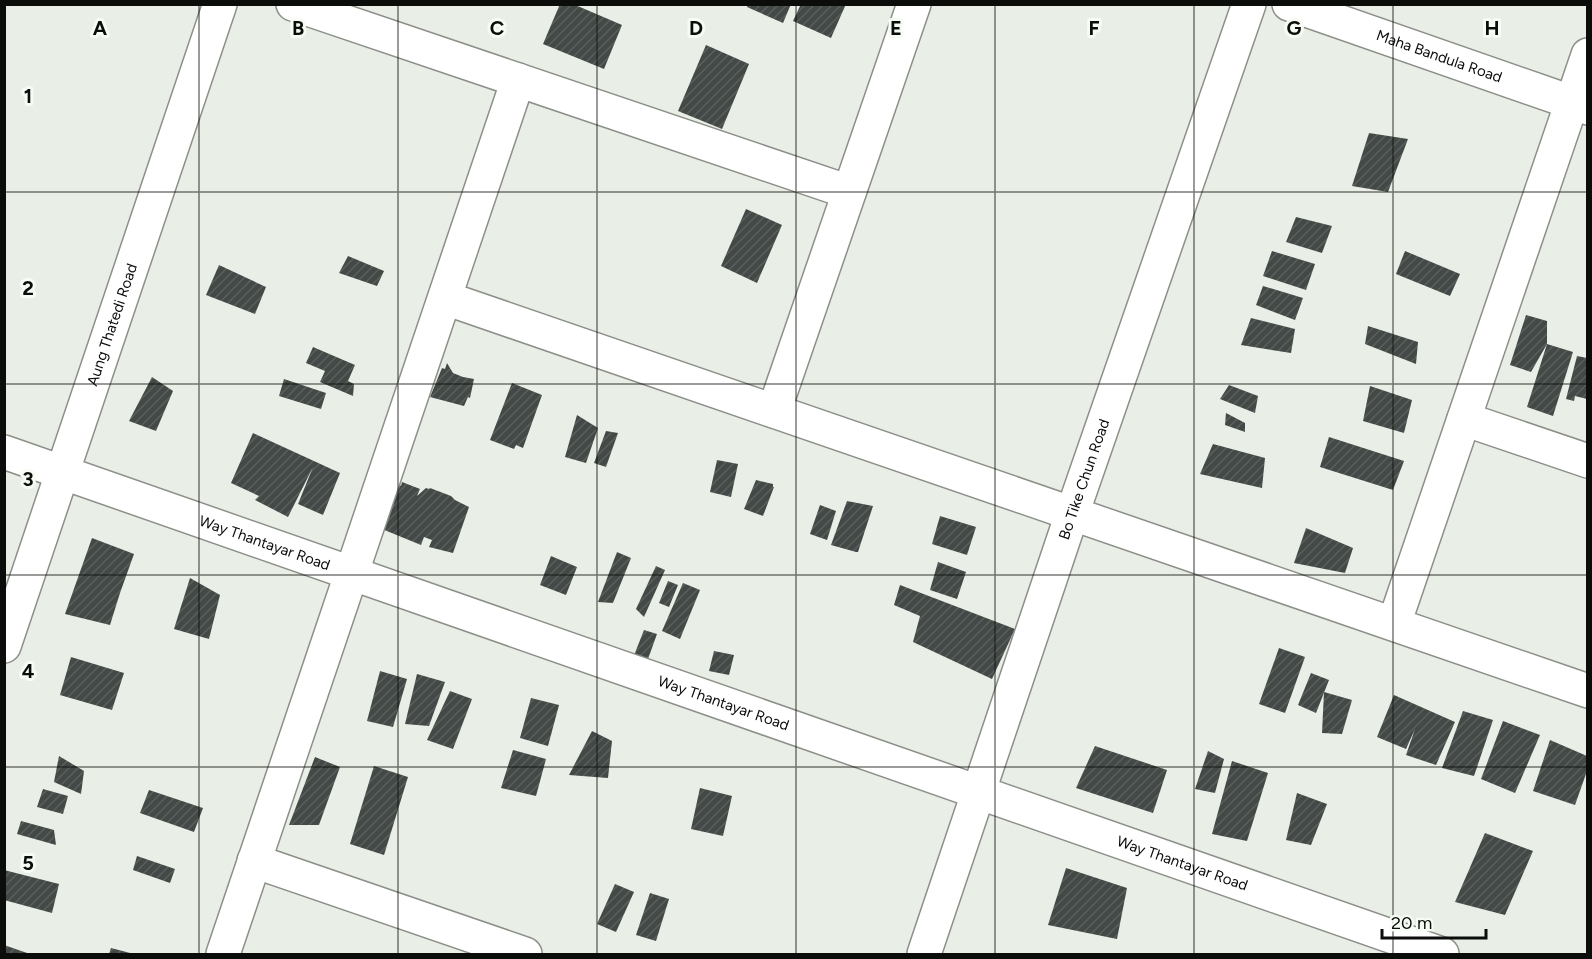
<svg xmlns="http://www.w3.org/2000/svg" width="1592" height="959" font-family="Figtree,sans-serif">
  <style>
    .building { fill: url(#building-hatch) }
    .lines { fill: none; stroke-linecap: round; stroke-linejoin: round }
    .minor-casing { stroke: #8c9089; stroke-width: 36 }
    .minor { stroke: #fff; stroke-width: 33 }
    .grid { fill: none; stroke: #0b0d0a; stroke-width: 1.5; stroke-opacity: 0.55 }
    .labels { text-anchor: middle; stroke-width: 6; stroke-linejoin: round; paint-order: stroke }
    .street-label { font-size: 15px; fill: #0b0d0a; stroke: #f6fbf4 }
    .grid-label { font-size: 20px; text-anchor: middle; font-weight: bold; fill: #0b0d0a; stroke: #f6fbf4; stroke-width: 6; stroke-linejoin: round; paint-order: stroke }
  </style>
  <defs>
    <pattern id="building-hatch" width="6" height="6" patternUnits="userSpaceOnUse" patternTransform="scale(1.5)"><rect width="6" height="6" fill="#434946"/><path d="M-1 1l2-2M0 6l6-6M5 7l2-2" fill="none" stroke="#5a5f5c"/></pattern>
  </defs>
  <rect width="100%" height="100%" fill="#e9eee6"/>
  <g class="building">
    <path d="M560 4H573L622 25 604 69 543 44Z"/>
    <path d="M748 4H791L783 23 747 7Z"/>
    <path d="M801 4H846L831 38 793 21Z"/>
    <path d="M706 45 749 64 722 129 678 111Z"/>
    <path d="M1369 133 1408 139 1388 192 1352 186Z"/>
    <path d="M746 209 782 225 757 283 721 266Z"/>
    <path d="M1296 217 1332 226 1322 253 1286 242Z"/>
    <path d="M1272 251 1315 264 1306 290 1263 276Z"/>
    <path d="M1405 251 1460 274 1450 296 1396 274Z"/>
    <path d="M348 256 384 271 377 286 339 273Z"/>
    <path d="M219 265 266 287 255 314 206 295Z"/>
    <path d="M1263 286 1303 298 1295 320 1256 305Z"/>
    <path d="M1526 315 1547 321V344L1573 352 1553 416 1527 407 1547 344 1531 372 1510 365Z"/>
    <path d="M1251 318 1295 329 1291 353 1241 345Z"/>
    <path d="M1368 326 1418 342 1416 364 1365 344Z"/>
    <path d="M313 347 355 365 348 381 354 384 353 396 320 382 325 371 306 363Z"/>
    <path d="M1577 356 1587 358V399L1575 396 1574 401 1566 399Z"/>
    <path d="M447 363 453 373 463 377 474 379 470 398 468 397 464 406 430 397 442 368 445 369Z"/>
    <path d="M152 377 173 391 156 431 129 421Z"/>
    <path d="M284 379 326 393 321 409 279 396Z"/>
    <path d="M512 383 542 395 523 448 516 445 514 449 490 440Z"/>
    <path d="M1229 385 1258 396 1255 413 1220 399Z"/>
    <path d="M1370 386 1412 400 1404 433 1363 421Z"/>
    <path d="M1226 413 1245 423V432L1225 425Z"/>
    <path d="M577 415 598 428 586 463 565 457Z"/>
    <path d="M606 431 618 433 606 467 594 463Z"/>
    <path d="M253 433 340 473 323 515 298 504 313 467 288 517 255 500 259 496 231 483Z"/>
    <path d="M1329 437 1404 461 1393 490 1320 467Z"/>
    <path d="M1213 444 1265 458 1262 488 1200 474Z"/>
    <path d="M717 460 738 464 731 497 710 492Z"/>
    <path d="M756 480 773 484V487H774L763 516 744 509Z"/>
    <path d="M402 482 420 489 417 496 426 488 429 489 430 488 451 496 455 500 469 507 453 553 429 547 432 540 424 537 421 545 382 529 399 484 401 486Z"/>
    <path d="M847 501 873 506 858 552H856L831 545Z"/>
    <path d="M820 505 836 511 827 540 810 534Z"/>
    <path d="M940 516 976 527 967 555 932 544Z"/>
    <path d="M1306 528 1353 548 1345 573 1294 563Z"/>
    <path d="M92 538 134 554 120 593 110 625 65 614Z"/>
    <path d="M617 552 631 558 613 603 598 602Z"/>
    <path d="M551 556 577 567 566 595 540 585Z"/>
    <path d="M938 562 966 572 957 599 930 590Z"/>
    <path d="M656 566 665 570 644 617 636 609Z"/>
    <path d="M190 578 220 595 209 639 174 629Z"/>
    <path d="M668 581 678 585 669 607 659 603Z"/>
    <path d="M683 583 700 590 680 639 662 631Z"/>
    <path d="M900 585 1015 629 992 679 913 642 920 616 894 605Z"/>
    <path d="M644 630 657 634 648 659 633 658Z"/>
    <path d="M1279 648 1305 657 1285 713 1259 704Z"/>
    <path d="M714 651 734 655 729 675 709 671Z"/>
    <path d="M71 657 124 673 112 710 60 695Z"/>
    <path d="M380 671 407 679 393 727 367 721Z"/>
    <path d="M1311 673 1329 680 1316 713 1298 705Z"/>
    <path d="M417 674 445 682 429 726 405 724Z"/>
    <path d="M450 691 472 699 453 749 427 740Z"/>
    <path d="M1324 692 1352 700 1342 734 1322 733Z"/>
    <path d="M1394 695 1455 722 1436 765 1406 755 1415 729 1406 749 1377 737Z"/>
    <path d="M531 698 559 705 548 746 520 738Z"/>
    <path d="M1463 711 1493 720 1474 776 1442 768Z"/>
    <path d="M1503 721 1540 735 1515 793 1481 779Z"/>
    <path d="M592 731 612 741 608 778 569 775Z"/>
    <path d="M1550 740 1587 756V771L1575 805 1533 791Z"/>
    <path d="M1095 746 1167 770 1153 813 1076 788Z"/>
    <path d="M513 750 546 759 536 796 501 788Z"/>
    <path d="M1208 751 1224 759 1215 793 1195 789Z"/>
    <path d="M59 756 84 771 81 794 54 782Z"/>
    <path d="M315 757 340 767 319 825H289Z"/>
    <path d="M1232 761 1268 773 1247 841 1212 834Z"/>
    <path d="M374 766 408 777 384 855 350 844Z"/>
    <path d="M700 788 732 796 723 836 691 829Z"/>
    <path d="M43 789 68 796 63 814 37 807Z"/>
    <path d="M149 790 203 808 194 832 140 813Z"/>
    <path d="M1297 793 1327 804 1311 845 1286 840Z"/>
    <path d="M21 821 54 830 56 845 17 834Z"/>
    <path d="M1485 833 1533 851 1505 915 1455 902Z"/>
    <path d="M137 856 175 869 170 883 133 870Z"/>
    <path d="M1066 868 1127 888 1117 939 1048 925Z"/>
    <path d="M4 870 59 884 52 913 4 900Z"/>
    <path d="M615 884 634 892 616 932 597 924Z"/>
    <path d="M650 893 669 899 656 941 636 935Z"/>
    <path d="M4 945 30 954H4Z"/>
    <path d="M111 948 134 954H109Z"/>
  </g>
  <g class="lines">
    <defs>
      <g id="minor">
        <path d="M293 4 849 192"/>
        <path id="s1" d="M1289 4 1588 108"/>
        <path d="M445 298 1588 691"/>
        <path d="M774 411 914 4"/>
        <path d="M1464 419 1588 461"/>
        <path id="s2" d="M4 452 1442 954"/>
        <path d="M1394 624 1588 55"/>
        <path id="s3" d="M4 646 220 4"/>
        <path d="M254 861 525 954"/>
        <path d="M223 954 518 80"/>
        <path id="s4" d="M924 954 1072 514 1249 4"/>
      </g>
    </defs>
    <use href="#minor" class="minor-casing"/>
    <use href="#minor" class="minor"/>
  </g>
  <path class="grid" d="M199 4V954M398 4V954M597 4V954M796 4V954M995 4V954M1194 4V954M1393 4V954M4 192H1588M4 384H1588M4 575H1588M4 767H1588"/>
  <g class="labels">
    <g class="street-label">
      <text dy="5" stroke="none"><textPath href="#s1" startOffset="159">Maha Bandula Road</textPath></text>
      <text dy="5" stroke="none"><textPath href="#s3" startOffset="339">Aung Thatedi Road</textPath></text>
      <text dy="5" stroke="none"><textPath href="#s4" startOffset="501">Bo Tike Chun Road</textPath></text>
      <text dy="5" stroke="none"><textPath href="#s2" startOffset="276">Way Thantayar Road</textPath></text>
      <text dy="5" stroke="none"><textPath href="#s2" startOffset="762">Way Thantayar Road</textPath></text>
      <text dy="5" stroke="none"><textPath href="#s2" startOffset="1248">Way Thantayar Road</textPath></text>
    </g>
  </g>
  <g class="grid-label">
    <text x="100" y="35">A</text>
    <text x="298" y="35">B</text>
    <text x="497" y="35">C</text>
    <text x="696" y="35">D</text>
    <text x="896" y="35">E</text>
    <text x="1094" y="35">F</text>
    <text x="1294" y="35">G</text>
    <text x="1492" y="35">H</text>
    <text x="28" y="103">1</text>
    <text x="28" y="295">2</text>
    <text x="28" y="486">3</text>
    <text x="28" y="678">4</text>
    <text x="28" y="870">5</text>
  </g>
  <rect width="1592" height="959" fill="none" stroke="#0b0d0a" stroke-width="12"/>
  <path d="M1382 929v9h104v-9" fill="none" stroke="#0b0d0a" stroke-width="3"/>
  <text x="1391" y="929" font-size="18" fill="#0b0d0a" stroke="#f6fbf4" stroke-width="4.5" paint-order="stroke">20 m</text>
</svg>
